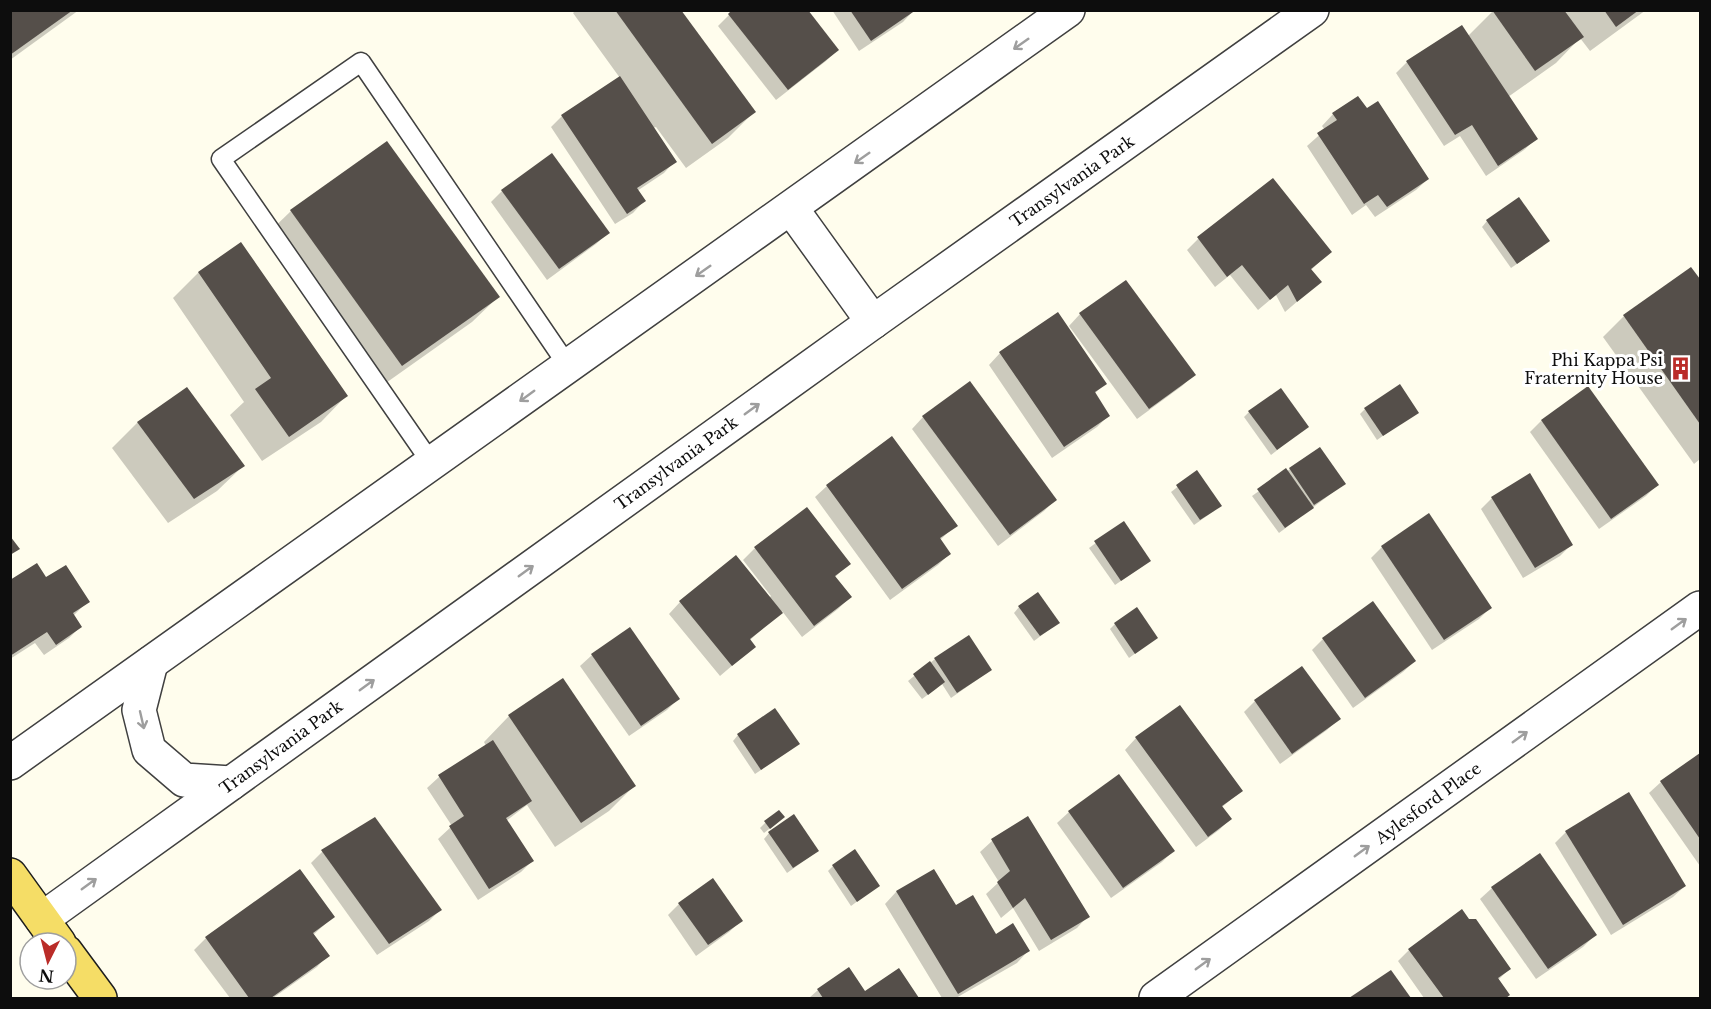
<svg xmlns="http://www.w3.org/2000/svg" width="1711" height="1009" font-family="'Libre Baskerville',serif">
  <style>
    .shadow { fill: #0003 }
    .building { fill: #554f4a }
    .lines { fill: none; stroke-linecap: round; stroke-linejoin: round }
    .service-casing { stroke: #404040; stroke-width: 21 }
    .minor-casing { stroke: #404040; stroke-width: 36 }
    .primary-casing { stroke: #1e1e1e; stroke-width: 36 }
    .service { stroke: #fff; stroke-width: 18 }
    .minor { stroke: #fff; stroke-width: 33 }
    .primary { stroke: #f5dd66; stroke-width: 33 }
    .oneway { stroke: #9e9e9e }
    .labels { text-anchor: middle; stroke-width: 6; stroke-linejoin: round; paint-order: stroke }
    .street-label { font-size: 16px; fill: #0d0d0d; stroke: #fff }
    .poi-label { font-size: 16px; fill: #0d0d0d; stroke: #fff; text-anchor: end }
  </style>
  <rect width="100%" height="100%" fill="#fffded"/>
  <g class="shadow">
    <path d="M10 10H79L10 60Z"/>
    <path d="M576 10H680L754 112 728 138 686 168 656 127 653 128 675 161 664 173 637 191 644 201 633 213 615 224 551 127 562 116 620 78 573 13Z"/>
    <path d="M832 10H914L903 22 859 51Z"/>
    <path d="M1494 10 1565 14 1568 10H1646L1590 51 1580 38 1556 63 1508 97 1536 139 1524 150 1486 176 1460 136 1444 146 1396 73 1407 62 1468 36Z"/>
    <path d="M729 15 837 50 826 61 776 100 718 26Z"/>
    <path d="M1333 114 1428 179 1416 190 1375 217 1366 205 1352 215 1307 146 1325 130 1322 126Z"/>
    <path d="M1273 180 1330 252 1311 270 1320 282 1285 312 1276 295 1258 310 1230 275 1215 287 1187 250 1198 239Z"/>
    <path d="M502 191 608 233 596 244 547 280 491 202Z"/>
    <path d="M291 211 498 297 472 322 376 390 265 236Z"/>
    <path d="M1487 221 1543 246 1511 268 1482 227Z"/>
    <path d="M241 244 346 396 321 422 262 461 230 415 244 402 173 298 198 273Z"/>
    <path d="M1691 269 1700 282V459L1694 464 1603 337 1624 316Z"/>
    <path d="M1080 314 1194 375 1182 386 1137 419 1069 326Z"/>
    <path d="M1000 353 1105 384 1094 394 1108 416 1097 427 1052 458 989 365Z"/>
    <path d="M187 389 243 466 217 491 168 523 112 448 137 423Z"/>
    <path d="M1365 409 1417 412 1377 440 1360 414Z"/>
    <path d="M1249 412 1307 427 1271 455 1244 417Z"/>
    <path d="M923 417 1055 500 1044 511 998 546 912 429Z"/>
    <path d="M1541 421 1657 485 1646 496 1599 529 1530 432Z"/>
    <path d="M1290 469 1344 484 1279 533 1252 496Z"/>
    <path d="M1197 472 1214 511 1194 525 1171 492Z"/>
    <path d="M827 486 956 525 940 540 949 554 938 565 890 600 815 497Z"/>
    <path d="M1492 498 1571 545 1560 556 1523 578 1481 509Z"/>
    <path d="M807 509 849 564 834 578 850 597 838 609 802 637 782 611 749 641 754 647 720 676 669 614 680 602 769 598 771 596 743 560 754 549Z"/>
    <path d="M1123 523 1143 566 1115 585 1089 548Z"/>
    <path d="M1382 547 1490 608 1479 619 1432 650 1371 558Z"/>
    <path d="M46 579 88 601 73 616 80 627 69 638 44 655 35 643 10 659V582Z"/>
    <path d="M1019 607 1058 623 1034 641 1014 613Z"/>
    <path d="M1115 624 1156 638 1129 658 1110 629Z"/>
    <path d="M1323 639 1415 661 1403 672 1353 708 1312 650Z"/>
    <path d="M592 655 678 699 667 710 629 736 580 666Z"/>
    <path d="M935 659 991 670 951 698 942 684 922 699 908 681Z"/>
    <path d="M1255 701 1339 719 1327 730 1280 764 1244 712Z"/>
    <path d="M509 716 634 786 609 811 555 847 527 805 506 821 532 861 521 872 478 900 438 839 452 826 427 788 439 777 486 746 484 742Z"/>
    <path d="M738 735 792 749 755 774 733 741Z"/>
    <path d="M1136 738 1241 791 1221 808 1230 819 1219 830 1196 847 1125 750Z"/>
    <path d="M1700 754V866L1649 793 1661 782Z"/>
    <path d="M1119 776 1173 851 1162 862 1111 898 1057 823 1069 812Z"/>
    <path d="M1028 818 1088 916 1077 928 1039 951 1013 908 1001 918 986 894 999 882 980 852 992 841Z"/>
    <path d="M375 819 440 910 429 921 377 955 311 863 322 852Z"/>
    <path d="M778 822 764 833 760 828 765 823Z"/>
    <path d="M1566 832 1685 886 1673 897 1611 935 1555 843Z"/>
    <path d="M769 833 811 856 787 873 764 839Z"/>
    <path d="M833 866 878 886 851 906 828 871Z"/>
    <path d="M299 871 333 917 313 935 328 955 317 967 273 998H230L194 950 206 938Z"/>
    <path d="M933 871 955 907 996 936 1028 951 1017 963 956 998H942L885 904 896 892Z"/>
    <path d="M1492 888 1595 935 1583 947 1536 979 1480 899Z"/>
    <path d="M679 904 741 921 729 932 696 956 668 915Z"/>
    <path d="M1409 950 1509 969 1498 980 1508 995 1505 998H1424L1398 961Z"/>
    <path d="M849 969 865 993 899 970 918 998H809L818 990Z"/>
    <path d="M1391 972 1409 998H1351Z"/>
  </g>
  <g class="building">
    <path d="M10 10H73L10 55Z"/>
    <path d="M615 10H681L756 112 712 144Z"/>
    <path d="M732 10H808L839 50 788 90 728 14Z"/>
    <path d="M850 10H916L871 41Z"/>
    <path d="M1492 10H1564L1584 37 1535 71Z"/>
    <path d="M1604 10H1639L1616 27Z"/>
    <path d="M1462 25 1538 139 1498 166 1472 125 1455 135 1406 61Z"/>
    <path d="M620 76 677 162 637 188 646 201 627 214 561 115Z"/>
    <path d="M1358 96 1367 108 1378 101 1429 179 1387 207 1378 195 1364 204 1317 133 1337 120 1332 113Z"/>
    <path d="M387 141 500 297 402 366 290 210Z"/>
    <path d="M552 153 610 233 559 269 501 190Z"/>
    <path d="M1273 178 1332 252 1311 269 1322 282 1297 302 1288 285 1270 300 1242 265 1227 277 1197 237Z"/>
    <path d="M1519 197 1550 241 1517 264 1486 220Z"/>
    <path d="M241 242 348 396 289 437 255 389 271 378 198 272Z"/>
    <path d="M1691 267 1700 279V424L1623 315Z"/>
    <path d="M1126 280 1196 375 1149 409 1079 313Z"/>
    <path d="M1058 312 1107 384 1095 392 1110 416 1064 447 999 352Z"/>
    <path d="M970 381 1057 500 1010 535 922 416Z"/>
    <path d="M1400 384 1419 413 1383 436 1364 408Z"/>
    <path d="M1588 386 1659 485 1611 519 1541 420Z"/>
    <path d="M187 387 245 466 194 499 137 422Z"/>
    <path d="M1281 388 1309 427 1277 450 1248 411Z"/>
    <path d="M892 436 958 526 940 538 951 554 902 589 826 485Z"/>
    <path d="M1320 447 1346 484 1314 505 1289 468Z"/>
    <path d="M1286 468 1314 508 1285 528 1257 489Z"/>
    <path d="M1197 470 1222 506 1200 520 1176 485Z"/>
    <path d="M1530 473 1573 545 1535 568 1491 497Z"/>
    <path d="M807 507 851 564 835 576 852 597 814 626 754 547Z"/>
    <path d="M1429 513 1492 608 1444 640 1381 546Z"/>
    <path d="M1124 521 1151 561 1121 581 1094 541Z"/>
    <path d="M10 536 20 549 10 555Z"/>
    <path d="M736 555 783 613 750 639 756 647 732 666 679 601Z"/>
    <path d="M37 563 46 577 66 565 90 602 73 613 82 627 56 645 47 632 10 656V580Z"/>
    <path d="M1038 592 1060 623 1040 636 1018 606Z"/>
    <path d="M1373 601 1416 661 1365 698 1322 638Z"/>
    <path d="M1137 607 1158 638 1135 654 1114 623Z"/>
    <path d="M630 627 680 699 641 726 591 654Z"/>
    <path d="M969 635 992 670 957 693 934 658Z"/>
    <path d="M930 661 945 682 928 695 913 674Z"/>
    <path d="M1302 666 1341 719 1292 754 1254 700Z"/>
    <path d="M563 678 636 786 581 823 508 715Z"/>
    <path d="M1180 705 1243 791 1222 806 1232 819 1208 837 1135 737Z"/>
    <path d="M775 708 800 744 761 770 737 734Z"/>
    <path d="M493 740 532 801 506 818 534 861 489 889 449 826 464 816 438 775Z"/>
    <path d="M1700 753V839L1660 781Z"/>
    <path d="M1119 774 1175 851 1123 888 1068 811Z"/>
    <path d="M1629 792 1686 886 1623 925 1565 831Z"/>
    <path d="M779 810 785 817 770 829 764 821Z"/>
    <path d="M794 814 819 851 793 868 768 832Z"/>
    <path d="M1028 816 1090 917 1051 940 1025 898 1013 908 997 882 1010 871 991 839Z"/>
    <path d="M375 817 442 910 389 944 321 850Z"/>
    <path d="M855 849 880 886 857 902 832 865Z"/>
    <path d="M1540 853 1597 935 1548 969 1491 887Z"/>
    <path d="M300 869 335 917 313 933 330 956 271 998H249L205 937Z"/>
    <path d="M934 869 956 905 973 895 996 934 1013 923 1030 951 958 994 896 891Z"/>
    <path d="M713 878 743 921 708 945 678 903Z"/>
    <path d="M1462 909 1469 919H1476L1511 969 1498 978 1510 995 1506 998H1444L1408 949Z"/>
    <path d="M849 967 865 991 899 968 919 998H823L817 989Z"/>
    <path d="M1391 970 1411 998H1349Z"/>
  </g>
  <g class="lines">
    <defs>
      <path id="service" d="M432 464 221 159 361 62 568 366"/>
      <g id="minor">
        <path d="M791 208 873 322"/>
        <path d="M151 663 139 710 149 750 184 780 231 783"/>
        <path d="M10 763 1068 10"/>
        <path d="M42 919 873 322 1312 10"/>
        <path d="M1156 998 1700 608"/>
      </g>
      <g id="primary">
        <path d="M10 875 59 943"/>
        <path d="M66 952 100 998"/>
      </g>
    </defs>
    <use href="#service" class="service-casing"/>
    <use href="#minor" class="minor-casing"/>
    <use href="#primary" class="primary-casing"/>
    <use href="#service" class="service"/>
    <use href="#minor" class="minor"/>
    <use href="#primary" class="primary"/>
  </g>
  <defs><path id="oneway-shaft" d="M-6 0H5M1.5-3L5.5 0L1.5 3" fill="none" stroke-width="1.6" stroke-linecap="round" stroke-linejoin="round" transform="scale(1.5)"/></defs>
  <g class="oneway">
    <use href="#oneway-shaft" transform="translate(1021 44) rotate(145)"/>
    <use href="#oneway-shaft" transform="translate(862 158) rotate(145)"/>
    <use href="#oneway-shaft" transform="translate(703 271) rotate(145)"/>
    <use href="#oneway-shaft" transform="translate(527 396) rotate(144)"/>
    <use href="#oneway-shaft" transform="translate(752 409) rotate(-36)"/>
    <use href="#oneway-shaft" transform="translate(526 571) rotate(-36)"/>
    <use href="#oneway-shaft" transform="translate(1679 624) rotate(-36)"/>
    <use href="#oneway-shaft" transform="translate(367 685) rotate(-36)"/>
    <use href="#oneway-shaft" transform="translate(142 720) rotate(77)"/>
    <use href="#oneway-shaft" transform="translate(1520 737) rotate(-36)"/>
    <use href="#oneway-shaft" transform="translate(1362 851) rotate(-36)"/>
    <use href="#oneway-shaft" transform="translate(89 884) rotate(-36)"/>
    <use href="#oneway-shaft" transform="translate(1203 964) rotate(-36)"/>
  </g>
  <defs>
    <symbol id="building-bare" viewBox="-9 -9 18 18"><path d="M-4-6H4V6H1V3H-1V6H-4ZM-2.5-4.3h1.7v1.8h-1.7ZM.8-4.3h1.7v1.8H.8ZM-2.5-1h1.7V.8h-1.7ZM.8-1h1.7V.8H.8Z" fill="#ba2c28" stroke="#fff" stroke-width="2.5" paint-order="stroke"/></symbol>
  </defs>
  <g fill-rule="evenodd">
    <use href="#building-bare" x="1664" y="352" width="33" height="33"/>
  </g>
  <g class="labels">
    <g class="street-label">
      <text transform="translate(1072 181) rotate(-35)" y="6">Transylvania Park</text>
      <text transform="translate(676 463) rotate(-36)" y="6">Transylvania Park</text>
      <text transform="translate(281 747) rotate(-36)" y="6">Transylvania Park</text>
      <text transform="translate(1428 803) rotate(-36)" y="6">Aylesford Place</text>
    </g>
    <g class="poi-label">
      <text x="1663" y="366">Phi Kappa Psi<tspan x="1663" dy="18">Fraternity House</tspan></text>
    </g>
  </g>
  <rect width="1711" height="1009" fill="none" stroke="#0d0d0d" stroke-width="24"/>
  <g transform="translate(48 961) rotate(186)"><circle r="28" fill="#ffffff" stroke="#9e9e9e" stroke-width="1.5"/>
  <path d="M0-4.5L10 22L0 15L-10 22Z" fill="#ba2c28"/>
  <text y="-9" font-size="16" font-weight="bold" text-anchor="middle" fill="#0d0d0d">N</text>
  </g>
</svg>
